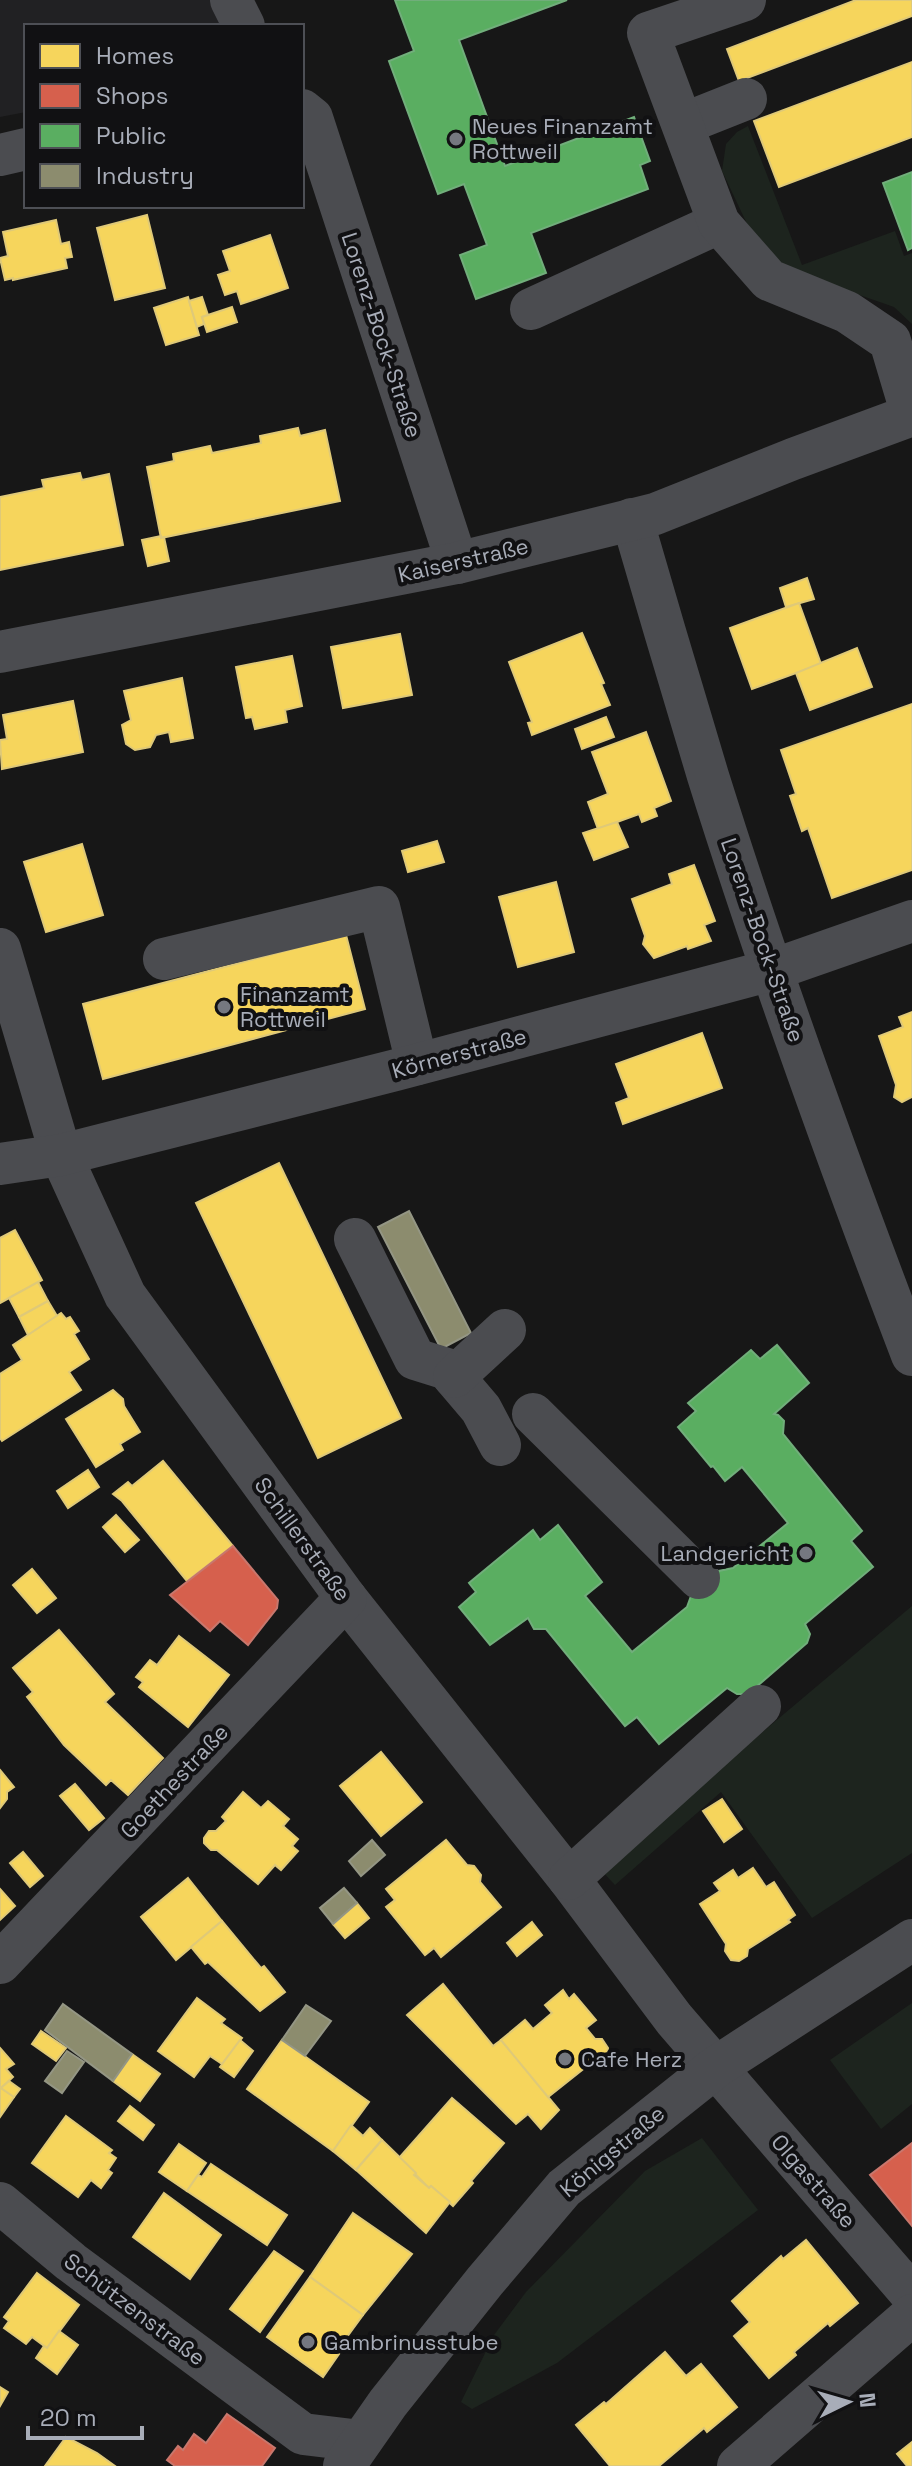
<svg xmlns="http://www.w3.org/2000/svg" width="912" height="2466" font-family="'Space Grotesk',sans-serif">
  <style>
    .built { fill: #212123 }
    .green { fill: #1d241e }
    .homes { fill: #f6d55c; stroke: #dfc978; stroke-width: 2 }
    .shops { fill: #d6604d; stroke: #c8776d; stroke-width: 2 }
    .public { fill: #5aae61; stroke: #71ae7b; stroke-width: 2 }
    .industry { fill: #8c8c6e; stroke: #949684; stroke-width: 2 }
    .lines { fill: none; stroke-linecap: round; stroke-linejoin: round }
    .minor { stroke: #4b4c50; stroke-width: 42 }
    .poi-dot { fill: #757880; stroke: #111113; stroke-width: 3 }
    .labels { text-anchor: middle; stroke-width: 8; stroke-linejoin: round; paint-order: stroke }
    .poi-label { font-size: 22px; fill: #a8adb8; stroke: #111113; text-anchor: start }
    .street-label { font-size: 22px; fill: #a8adb8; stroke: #111113 }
  </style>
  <rect width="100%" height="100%" fill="#171717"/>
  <path class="built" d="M0 0H212L222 26H26V112L0 117Z"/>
  <g class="green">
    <path d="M748 126 802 265 895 231 904 256 912 253V324L894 307 799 274 769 255 749 228 722 171 726 144 737 132Z"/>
    <path d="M912 1606V1853L812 1918 721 1792 615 1885 600 1869Z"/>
    <path d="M912 2003V2104L881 2129 830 2060Z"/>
    <path d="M702 2138 758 2210 557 2363 472 2409 461 2402 494 2335 526 2292 645 2171Z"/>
  </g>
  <g class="homes">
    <path d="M856 0H912V16L739 81 727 49Z"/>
    <path d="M912 62V137L779 187 754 121Z"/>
    <path d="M147 215 165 288 115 300 97 228Z"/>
    <path d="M56 220 61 244 69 242 72 257 65 258 67 268 13 280V278L5 280 0 258 8 256 3 232Z"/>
    <path d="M270 235 288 288 241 304 237 291 225 295 218 275 230 271 223 251Z"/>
    <path d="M188 297 199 335 166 345 154 308Z"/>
    <path d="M202 297 208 315 202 317 204 324 197 327 189 301Z"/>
    <path d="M232 307 237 322 207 332 202 317Z"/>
    <path d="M298 428 300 436 325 430 340 501 161 538 147 467 174 461 173 454 210 446 212 453 261 443 260 436Z"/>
    <path d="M80 473 82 480 109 474 123 545 0 570V497L44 488 42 480Z"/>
    <path d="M161 536V538L164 537 169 561 148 566 142 540Z"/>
    <path d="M807 578 814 599 786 607 780 588Z"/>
    <path d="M799 603 821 664 752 689 730 628Z"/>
    <path d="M582 633 604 683 601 684 610 705 532 735 528 723 532 722 509 662Z"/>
    <path d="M400 634 412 695 343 708 331 647Z"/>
    <path d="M857 648 872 687 810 710 796 673Z"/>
    <path d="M292 656 302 706 285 710 287 722 255 729 252 717 246 718 236 667Z"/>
    <path d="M182 678 193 738 171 742 169 732 156 735 150 747 135 750 126 744 122 725 131 720 124 691Z"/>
    <path d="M73 701 83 752 2 769 0 740 7 739 3 715Z"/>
    <path d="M912 704V870L832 898 808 828 802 831 790 796 796 794 781 750Z"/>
    <path d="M606 717 614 737 582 749 575 729Z"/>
    <path d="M646 732 671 801 654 808 657 816 642 822 639 814 598 829 588 802 608 794 592 752Z"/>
    <path d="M617 822 628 847 594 860 583 833Z"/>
    <path d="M437 841 444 862 408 872 402 851Z"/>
    <path d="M82 844 103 915 46 932 24 862Z"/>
    <path d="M694 865 715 921 704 925 711 941 688 949 687 946 654 958 643 944 645 936 632 899 672 884 669 874Z"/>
    <path d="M556 882 574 952 518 967 499 897Z"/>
    <path d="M346 935 365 1009 103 1079 83 1004Z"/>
    <path d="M912 1012V1097L902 1102 894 1097 896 1085 879 1036 903 1027 899 1017Z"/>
    <path d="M702 1033 722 1088 623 1124 616 1103 629 1098 616 1064Z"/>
    <path d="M279 1163 401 1418 318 1458 196 1203Z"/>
    <path d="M15 1230 42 1280 0 1303V1238Z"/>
    <path d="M38 1282 48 1301 19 1317 9 1298Z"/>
    <path d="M48 1301 57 1316 28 1335 19 1317Z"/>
    <path d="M61 1313 66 1319 70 1317 79 1331 74 1334 89 1359 69 1372 81 1390 2 1441 0 1438V1374L22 1360 13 1345Z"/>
    <path d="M113 1390 123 1399 124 1406 140 1432 120 1444 123 1450 96 1467 66 1419Z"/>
    <path d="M163 1461 233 1546 187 1581 122 1501 113 1494 128 1482 132 1486Z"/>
    <path d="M88 1470 99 1487 68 1508 57 1491Z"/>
    <path d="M116 1515 139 1540 125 1552 103 1527Z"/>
    <path d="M32 1569 56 1598 37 1613 13 1585Z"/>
    <path d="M59 1630 114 1694 105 1702 163 1758 128 1795 111 1780 106 1785 64 1745 27 1697 33 1692 13 1668Z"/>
    <path d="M179 1636 229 1675 188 1727 139 1687 143 1682 136 1677 150 1660 157 1665Z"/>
    <path d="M381 1752 422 1802 381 1836 340 1786Z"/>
    <path d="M0 1770 14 1787 7 1792V1799L0 1808Z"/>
    <path d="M75 1784 104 1818 89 1830 60 1796Z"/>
    <path d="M243 1792 261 1808 268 1801 289 1819 283 1826 298 1839 292 1846 298 1851 281 1870 275 1865 258 1884 217 1850H211L204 1843V1838L209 1831H216L226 1821 222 1817Z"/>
    <path d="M722 1799 742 1829 724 1842 703 1811Z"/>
    <path d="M446 1840 467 1865 474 1866 481 1875 480 1882 501 1907 441 1957 434 1948 425 1955 386 1907 395 1900 386 1889Z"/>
    <path d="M23 1852 43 1876 30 1887 10 1863Z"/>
    <path d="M753 1868 766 1887 774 1882 795 1915 788 1920 790 1922 748 1949 747 1956 739 1961 731 1960 725 1951 726 1944 700 1904 720 1891 714 1883 733 1870 738 1878Z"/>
    <path d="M188 1878 222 1921 176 1960 141 1917Z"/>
    <path d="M0 1889 15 1906 0 1920Z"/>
    <path d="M357 1903 369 1918 345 1938 333 1924Z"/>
    <path d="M222 1921 261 1968 264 1966 285 1992 260 2011 208 1962 205 1964 191 1947Z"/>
    <path d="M532 1922 542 1935 517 1956 507 1943Z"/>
    <path d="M443 1984 493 2046 501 2040 559 2110 541 2129 528 2114 516 2124 407 2015Z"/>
    <path d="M563 1990 569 1999 574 1994 596 2020 586 2028 595 2039H602L608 2048 607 2055 598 2063H591L548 2097 501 2040 525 2020 533 2029 552 2013 545 2005Z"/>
    <path d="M197 1998 225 2019 221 2023 242 2038 222 2064 210 2056 194 2077 158 2051Z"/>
    <path d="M41 2031 66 2048 56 2061 32 2044Z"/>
    <path d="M240 2040 253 2051 234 2077 220 2067Z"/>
    <path d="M282 2040 369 2102 333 2151 247 2089Z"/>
    <path d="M0 2048 14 2064 6 2069 13 2077 1 2088 14 2097 0 2117Z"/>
    <path d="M132 2054 160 2074 140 2101 113 2081Z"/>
    <path d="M9 2081 20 2089 14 2097 1 2088Z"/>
    <path d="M452 2098 504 2143 471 2181 473 2183 453 2206 431 2186 429 2188 399 2158Z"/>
    <path d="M130 2106 154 2125 143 2140 118 2121Z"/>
    <path d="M66 2116 112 2150 109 2153 116 2158 108 2170 112 2173 101 2188 91 2180 78 2197 32 2163Z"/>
    <path d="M351 2125 363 2136 370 2128 382 2140 356 2170 333 2151Z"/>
    <path d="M382 2140 416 2173 414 2175 429 2188 431 2186 450 2202 426 2233 356 2170Z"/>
    <path d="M179 2144 206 2163 187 2191 159 2172Z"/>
    <path d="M211 2164 287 2215 267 2245 187 2191 198 2175 202 2177Z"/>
    <path d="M164 2193 221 2235 190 2279 133 2237Z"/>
    <path d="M353 2213 412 2254 363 2315 310 2277Z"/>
    <path d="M806 2240 858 2303 830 2326 828 2323 794 2352 796 2355 769 2378 734 2336 750 2322 732 2301 781 2256 783 2259Z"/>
    <path d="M274 2251 303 2271 260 2332 230 2309Z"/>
    <path d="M37 2273 79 2305 47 2348 32 2337 26 2344 4 2328 9 2321 4 2317Z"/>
    <path d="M310 2277 363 2315 336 2352 339 2354 323 2377 267 2337Z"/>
    <path d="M59 2331 78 2345 57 2374 36 2358 44 2346 47 2348Z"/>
    <path d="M665 2352 686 2376 701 2364 737 2407 707 2432 704 2428 659 2466H610L576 2425 604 2402 606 2404Z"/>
    <path d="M0 2387 8 2392 0 2406Z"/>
    <path d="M66 2437 97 2453 115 2466H45Z"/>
    <path d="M912 2442V2466H907L897 2454Z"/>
  </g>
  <g class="shops">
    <path d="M233 1546 278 1600 277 1608 248 1645 220 1621 210 1631 170 1595Z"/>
    <path d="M912 2143V2226L870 2175Z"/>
    <path d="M227 2414 275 2448 262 2466H175L167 2460 178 2446 183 2450 194 2434 206 2443Z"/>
  </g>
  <g class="public">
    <path d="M395 0H567L459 40 505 166 634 117 650 161 640 165 648 189 531 233 546 273 476 299 460 255 487 245 464 184 438 194 389 61 414 51Z"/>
    <path d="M912 172V248L908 250 883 183Z"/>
    <path d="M777 1345 809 1383 774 1414 778 1415 784 1421 783 1434 862 1531 851 1541 873 1567 805 1624 810 1634 807 1643 748 1694H737L727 1688 659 1744 637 1717 625 1726 546 1629H534L528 1618 490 1645 459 1607 476 1592 469 1583 533 1530 540 1540 558 1525 602 1582 585 1596 632 1652 687 1607 691 1596 714 1572 733 1568 788 1523 742 1467 725 1481 713 1466 711 1467 678 1427 696 1411 688 1403 751 1350 760 1359Z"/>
  </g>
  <g class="industry">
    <path d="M409 1211 471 1333 441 1349 378 1227Z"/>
    <path d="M372 1840 385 1855 361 1876 349 1861Z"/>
    <path d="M344 1888 357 1903 333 1924 320 1908Z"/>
    <path d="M63 2004 132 2054 113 2081 45 2030Z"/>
    <path d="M306 2005 331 2021 305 2056 282 2040Z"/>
    <path d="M67 2051 84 2062 62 2093 45 2081Z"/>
  </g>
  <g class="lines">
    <g class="minor">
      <path d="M231 0 244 26"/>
      <path d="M302 110 312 118 457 563"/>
      <path d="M683 124 746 99"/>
      <path d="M0 155 26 149"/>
      <path d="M531 309 719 223"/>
      <path d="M632 519C657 605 682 690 708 776 769 971 839 1164 912 1355"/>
      <path d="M0 652 457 563 655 514 793 459 912 415 890 341 847 312 769 280 719 223 648 33 745 0"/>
      <path d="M0 949 61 1155 125 1295 346 1598 569 1879 674 2019 912 2295"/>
      <path d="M164 959 379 907 417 1064"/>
      <path d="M0 1164 61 1155 396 1070 772 970 912 921"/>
      <path d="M355 1239 415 1359 447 1369 481 1409 500 1445"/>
      <path d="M454 1377 505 1330"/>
      <path d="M533 1414 699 1578"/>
      <path d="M569 1879 760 1706"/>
      <path d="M0 1963 346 1598"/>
      <path d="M0 2203 71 2262 303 2434 361 2441"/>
      <path d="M344 2466 388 2403 485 2281 564 2188 716 2067 912 1940"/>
      <path d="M738 2466 912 2315"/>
    </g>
  </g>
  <g class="poi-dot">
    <circle cx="456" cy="139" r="8"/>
    <circle cx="224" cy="1007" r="8"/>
    <circle cx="806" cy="1553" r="8"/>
    <circle cx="565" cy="2059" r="8"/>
    <circle cx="308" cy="2342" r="8"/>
  </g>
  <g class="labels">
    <g class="poi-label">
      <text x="472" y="134">Neues Finanzamt<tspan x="472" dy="25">Rottweil</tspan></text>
      <text x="240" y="1002">Finanzamt<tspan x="240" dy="25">Rottweil</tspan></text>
      <text x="790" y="1561" text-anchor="end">Landgericht</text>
      <text x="581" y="2067">Cafe Herz</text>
      <text x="324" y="2350">Gambrinusstube</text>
    </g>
    <g class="street-label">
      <text transform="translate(382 335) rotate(72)" y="8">Lorenz-Bock-Straße</text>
      <text transform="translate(463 560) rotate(-13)" y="8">Kaiserstraße</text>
      <text transform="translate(763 940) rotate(71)" y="8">Lorenz-Bock-Straße</text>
      <text transform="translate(459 1053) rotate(-15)" y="8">Körnerstraße</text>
      <text transform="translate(303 1539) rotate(54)" y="8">Schillerstraße</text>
      <text transform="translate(174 1781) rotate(-47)" y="8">Goethestraße</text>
      <text transform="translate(612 2151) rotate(-40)" y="8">Königstraße</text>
      <text transform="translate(814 2181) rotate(49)" y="8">Olgastraße</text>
      <text transform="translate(135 2309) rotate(37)" y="8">Schützenstraße</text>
    </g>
  </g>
  <rect x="24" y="24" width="280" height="184" fill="#111113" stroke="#4d4f55" stroke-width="2"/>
  <rect x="40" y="44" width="40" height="24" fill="#f6d55c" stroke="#4d4f55" stroke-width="2"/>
  <text x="96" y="64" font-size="24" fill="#a8adb8">Homes</text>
  <rect x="40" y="84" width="40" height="24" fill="#d6604d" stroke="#4d4f55" stroke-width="2"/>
  <text x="96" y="104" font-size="24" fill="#a8adb8">Shops</text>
  <rect x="40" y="124" width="40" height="24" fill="#5aae61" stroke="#4d4f55" stroke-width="2"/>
  <text x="96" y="144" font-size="24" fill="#a8adb8">Public</text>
  <rect x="40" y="164" width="40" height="24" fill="#8c8c6e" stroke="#4d4f55" stroke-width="2"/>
  <text x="96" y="184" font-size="24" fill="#a8adb8">Industry</text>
  <g transform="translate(848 2402) rotate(85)" stroke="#111113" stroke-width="6" paint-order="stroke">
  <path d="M0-6L14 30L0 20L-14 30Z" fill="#a8adb8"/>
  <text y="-12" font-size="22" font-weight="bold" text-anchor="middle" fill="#a8adb8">N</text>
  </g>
  <path d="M28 2426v12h114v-12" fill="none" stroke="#a8adb8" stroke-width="4"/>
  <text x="40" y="2426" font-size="24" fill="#a8adb8" stroke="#111113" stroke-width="6" paint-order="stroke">20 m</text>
</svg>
